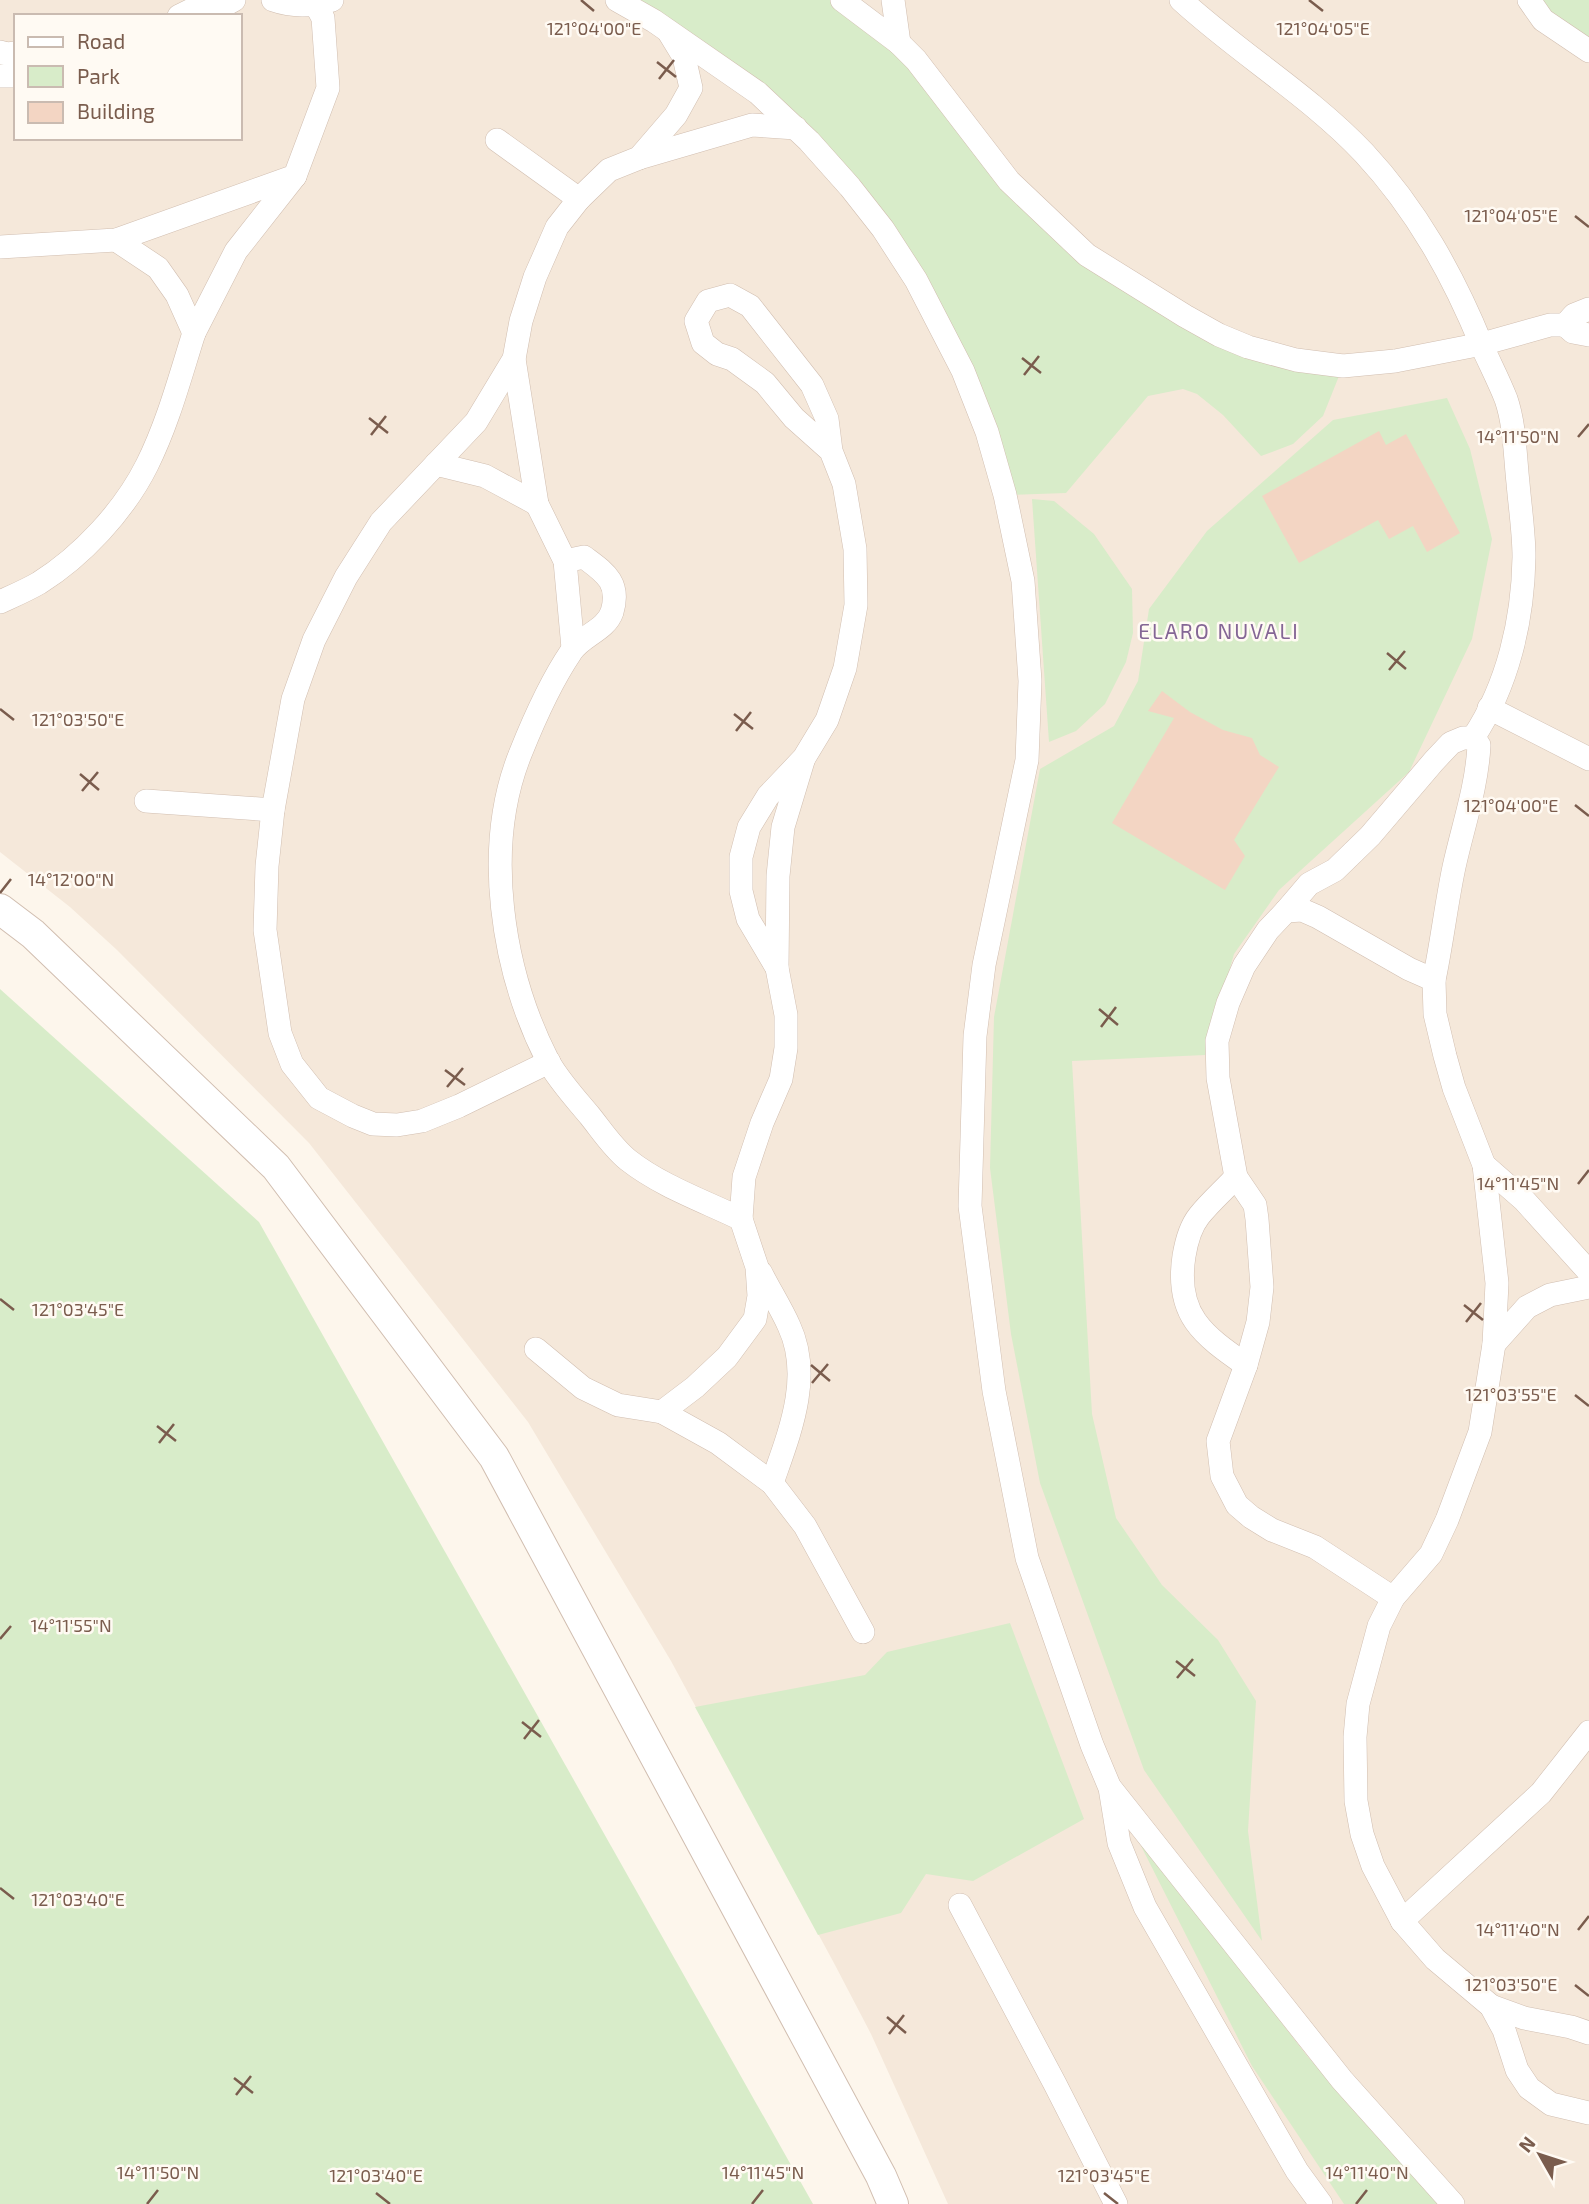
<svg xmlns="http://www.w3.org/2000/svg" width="1589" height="2204" font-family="'Exo 2',sans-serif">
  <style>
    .residential { fill: #f5e8da; fill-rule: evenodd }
    .green { fill: #d8ecc9 }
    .building { fill: #f3d5c3 }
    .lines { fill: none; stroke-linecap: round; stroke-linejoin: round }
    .minor-casing { stroke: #d1beb0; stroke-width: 24 }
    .tertiary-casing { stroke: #d1beb0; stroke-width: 32 }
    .minor { stroke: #fff; stroke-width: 23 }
    .tertiary { stroke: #fff; stroke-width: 30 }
    .ticks { fill: none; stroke: #7a5c4d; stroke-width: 2.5 }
    .labels { text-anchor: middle; stroke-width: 5; stroke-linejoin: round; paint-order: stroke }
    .neighbourhood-label { font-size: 21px; letter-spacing: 2px; fill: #846695; stroke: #fffaf3 }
    .ticks-label { font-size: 18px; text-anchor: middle; fill: #7a5c4d; stroke: #fffaf3; stroke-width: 5; stroke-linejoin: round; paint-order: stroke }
  </style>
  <rect width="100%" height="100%" fill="#fdf6ec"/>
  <path class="residential" d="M0 0H1589V2204H948L871 2034 835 1965 671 1661 528 1422 309 1143 117 950 70 907 0 852ZM16 16H240V138H16Z"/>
  <g class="green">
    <path d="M617 0H841L899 44 1087 255 1219 335 1343 366 1323 416 1293 444 1261 456 1223 415 1197 394 1183 389 1148 396 1066 493 1005 495 939 323 809 141Z"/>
    <path d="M1538 0H1589V44L1551 19Z"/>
    <path d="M1447 398 1470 449 1492 539 1472 639 1409 772 1279 890 1234 954 1205 1055 1072 1061 1092 1414 1116 1518 1162 1585 1218 1640 1256 1701 1248 1831 1262 1941 1144 1770 1040 1483 1011 1334 990 1168 994 1017 1040 769 1114 726 1138 681 1149 609 1207 531 1333 420Z"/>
    <path d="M1032 499 1054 501 1094 534 1132 589 1133 633 1126 662 1105 704 1076 731 1049 742Z"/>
    <path d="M0 989 259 1222 813 2204H0Z"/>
    <path d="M1010 1623 1084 1819 973 1881 926 1874 901 1913 818 1935 695 1707 865 1675 887 1652Z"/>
    <path d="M1134 1832 1308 2057 1441 2204H1344L1252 2066Z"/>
  </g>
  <g class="building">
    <path d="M1379 431 1386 445 1406 434 1460 533 1427 552 1413 526 1389 539 1378 520 1299 563 1262 496Z"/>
    <path d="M1162 691 1190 712 1223 730 1252 738 1260 755 1279 767 1234 840 1245 856 1225 890 1112 823 1174 718 1148 711Z"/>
  </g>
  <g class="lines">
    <defs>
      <g id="minor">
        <path d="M273 0C293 7 311 7 332 0"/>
        <path d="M617 0 654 21 758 93 809 141 850 187 883 229 916 280 963 371 987 432 1005 495 1023 581 1030 681 1027 760 984 965 975 1036 970 1206 994 1391 1027 1558 1092 1745 1110 1788 1119 1843 1145 1907 1297 2171 1321 2204"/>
        <path d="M842 0 899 43 893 0"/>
        <path d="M1181 0C1240 54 1309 95 1364 153 1417 210 1453 275 1482 346 1490 364 1499 381 1506 399 1515 425 1515 456 1518 483 1520 507 1524 533 1524 557 1523 620 1508 685 1473 738"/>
        <path d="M1529 0 1543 20 1589 51"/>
        <path d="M179 16 212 0"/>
        <path d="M205 16 234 0"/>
        <path d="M899 43 916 60 1009 181 1087 255 1185 316 1219 335 1248 347 1296 360 1343 366 1395 361 1482 344 1550 325H1565"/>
        <path d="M0 52 7 54 16 53"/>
        <path d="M0 76H16"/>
        <path d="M497 140 579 199"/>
        <path d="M639 158 752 125 796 128"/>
        <path d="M116 240 158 268 177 295 194 333 236 251 295 176"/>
        <path d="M0 247 116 240 295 176 328 88 323 18 316 5"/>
        <path d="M1589 309 1574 315 1565 325 1573 332 1589 335"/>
        <path d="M514 359 537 504 565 561 573 648"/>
        <path d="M436 464 485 476 537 504"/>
        <path d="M565 561 584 557C604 572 621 582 612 612 606 630 581 636 571 652 550 683 535 717 521 752 482 847 502 971 548 1061 559 1081 576 1099 590 1116 602 1131 613 1148 628 1160 661 1186 704 1201 741 1219L744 1177 762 1123 781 1079 786 1048V1015L777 968 748 919 741 891V857L749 827 768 796 804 758 827 720 845 668 856 605 855 549 844 484 831 451 827 419 812 385 750 306 730 295 708 301 696 321 703 343 717 354 732 359 765 383 794 418 831 451"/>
        <path d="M0 602C13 596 27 590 39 583 82 556 124 511 147 465 168 423 180 377 194 333"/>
        <path d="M1489 708 1589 759"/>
        <path d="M1463 738H1473L1479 745C1477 787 1463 826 1454 867 1446 905 1442 942 1434 980L1409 969 1318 917 1302 910 1286 911 1309 884 1335 870 1370 836 1434 761 1451 743Z"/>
        <path d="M146 801 273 810"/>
        <path d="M1286 911 1268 930 1244 966 1228 1003 1217 1041 1218 1078 1236 1177 1255 1205 1257 1219 1262 1287 1258 1322 1246 1365 1218 1441 1222 1476 1237 1505 1251 1517 1272 1530 1315 1547 1393 1598"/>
        <path d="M777 968 778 876 783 827 803 761"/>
        <path d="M1434 980 1435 1014 1445 1056 1454 1088 1484 1165 1497 1283 1494 1344 1480 1432 1447 1520 1431 1554 1393 1598 1379 1626 1358 1704 1355 1737 1356 1801 1362 1834 1373 1866 1402 1921 1435 1959 1491 2006 1504 2030 1517 2070 1529 2088 1551 2104 1589 2113"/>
        <path d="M549 1062 459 1106 422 1121 397 1125 373 1124 353 1116 319 1098 292 1064 280 1033 265 930 267 866 273 810 293 699 314 640 346 577 381 522 476 422 514 359 521 321 535 277 557 227 579 199 609 170 639 158 676 115 691 88 684 57 670 34"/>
        <path d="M1484 1165 1524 1200 1589 1272"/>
        <path d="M1236 1177C1224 1190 1210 1202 1199 1216 1191 1226 1186 1244 1184 1256 1175 1315 1203 1335 1246 1365"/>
        <path d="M761 1273C770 1291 781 1308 789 1326 813 1377 789 1434 772 1483"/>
        <path d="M1494 1344 1527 1307 1550 1295 1589 1287"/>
        <path d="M536 1349 583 1388 618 1405 662 1412 718 1443 772 1483 805 1526 863 1632"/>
        <path d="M662 1412 695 1387 727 1357 755 1319 759 1296 757 1267 741 1219"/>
        <path d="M1112 1790 1342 2080 1453 2204"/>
        <path d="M960 1905 1055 2084 1116 2204"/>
        <path d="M1402 1921 1541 1793 1589 1732"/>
        <path d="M1491 2006 1524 2018 1571 2027 1589 2033"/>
      </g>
      <path id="tertiary" d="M0 909 33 934 276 1167 494 1457 881 2176 893 2204"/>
    </defs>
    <use href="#minor" class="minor-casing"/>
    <use href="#tertiary" class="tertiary-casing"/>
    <use href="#minor" class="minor"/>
    <use href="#tertiary" class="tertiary"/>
  </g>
  <path class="ticks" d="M581 0 594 11M1309 0 1323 11M657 62 676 77M659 79 674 60M1575 216 1589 227M1022 358 1041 373M1024 375 1039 356M369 418 388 433M371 435 386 416M1578 437 1589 424M1387 653 1406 669M1389 670 1405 651M0 709 14 720M734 714 753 729M736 731 751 712M80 774 99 790M82 791 98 772M1575 805 1589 816M0 893 11 879M1099 1009 1118 1025M1101 1027 1116 1007M445 1070 465 1085M447 1087 463 1068M1578 1184 1589 1170M0 1299 14 1310M1464 1305 1483 1320M1466 1322 1481 1303M811 1365 830 1381M812 1383 828 1364M1575 1395 1589 1406M157 1426 176 1441M159 1443 174 1424M0 1639 11 1626M1176 1661 1195 1676M1177 1678 1193 1659M522 1722 541 1737M524 1739 539 1720M0 1888 14 1899M1578 1930 1589 1916M1575 1985 1589 1996M887 2017 906 2033M889 2034 904 2015M234 2078 253 2093M236 2095 251 2076M376 2193 390 2204M1104 2193 1118 2204M147 2204 158 2190M752 2204 763 2190M1356 2204 1367 2190"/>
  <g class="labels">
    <g class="neighbourhood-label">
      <text x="1219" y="639">ELARO NUVALI</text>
    </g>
  </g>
  <g class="ticks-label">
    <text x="594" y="35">121°04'00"E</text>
    <text x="1323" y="35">121°04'05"E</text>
    <text x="1511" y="222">121°04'05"E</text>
    <text x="1518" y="443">14°11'50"N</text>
    <text x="78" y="726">121°03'50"E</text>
    <text x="1511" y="812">121°04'00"E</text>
    <text x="71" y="886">14°12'00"N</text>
    <text x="1518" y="1190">14°11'45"N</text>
    <text x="78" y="1316">121°03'45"E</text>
    <text x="1511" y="1401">121°03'55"E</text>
    <text x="71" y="1632">14°11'55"N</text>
    <text x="78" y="1906">121°03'40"E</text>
    <text x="1518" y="1936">14°11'40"N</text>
    <text x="1511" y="1991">121°03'50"E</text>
    <text x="158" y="2179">14°11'50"N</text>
    <text x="763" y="2179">14°11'45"N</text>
    <text x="1367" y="2179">14°11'40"N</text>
    <text x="376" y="2182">121°03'40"E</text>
    <text x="1104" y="2182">121°03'45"E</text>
  </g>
  <rect x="14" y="14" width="228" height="126" fill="#fffaf3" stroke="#cabbb1" stroke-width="2"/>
  <rect x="28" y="37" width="35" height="10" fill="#ffffff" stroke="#cabbb1" stroke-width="2"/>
  <text x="77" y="49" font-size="21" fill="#7a5c4d">Road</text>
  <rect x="28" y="66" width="35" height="21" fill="#d8ecc9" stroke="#cabbb1" stroke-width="2"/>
  <text x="77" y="84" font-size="21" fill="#7a5c4d">Park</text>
  <rect x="28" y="102" width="35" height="21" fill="#f3d5c3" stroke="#cabbb1" stroke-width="2"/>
  <text x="77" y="119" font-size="21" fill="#7a5c4d">Building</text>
  <g transform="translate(1540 2155) rotate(309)" stroke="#fffaf3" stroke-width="5" paint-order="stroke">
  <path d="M0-5L12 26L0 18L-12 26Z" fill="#7a5c4d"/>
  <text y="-10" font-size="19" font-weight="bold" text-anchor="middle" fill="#7a5c4d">N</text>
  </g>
</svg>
